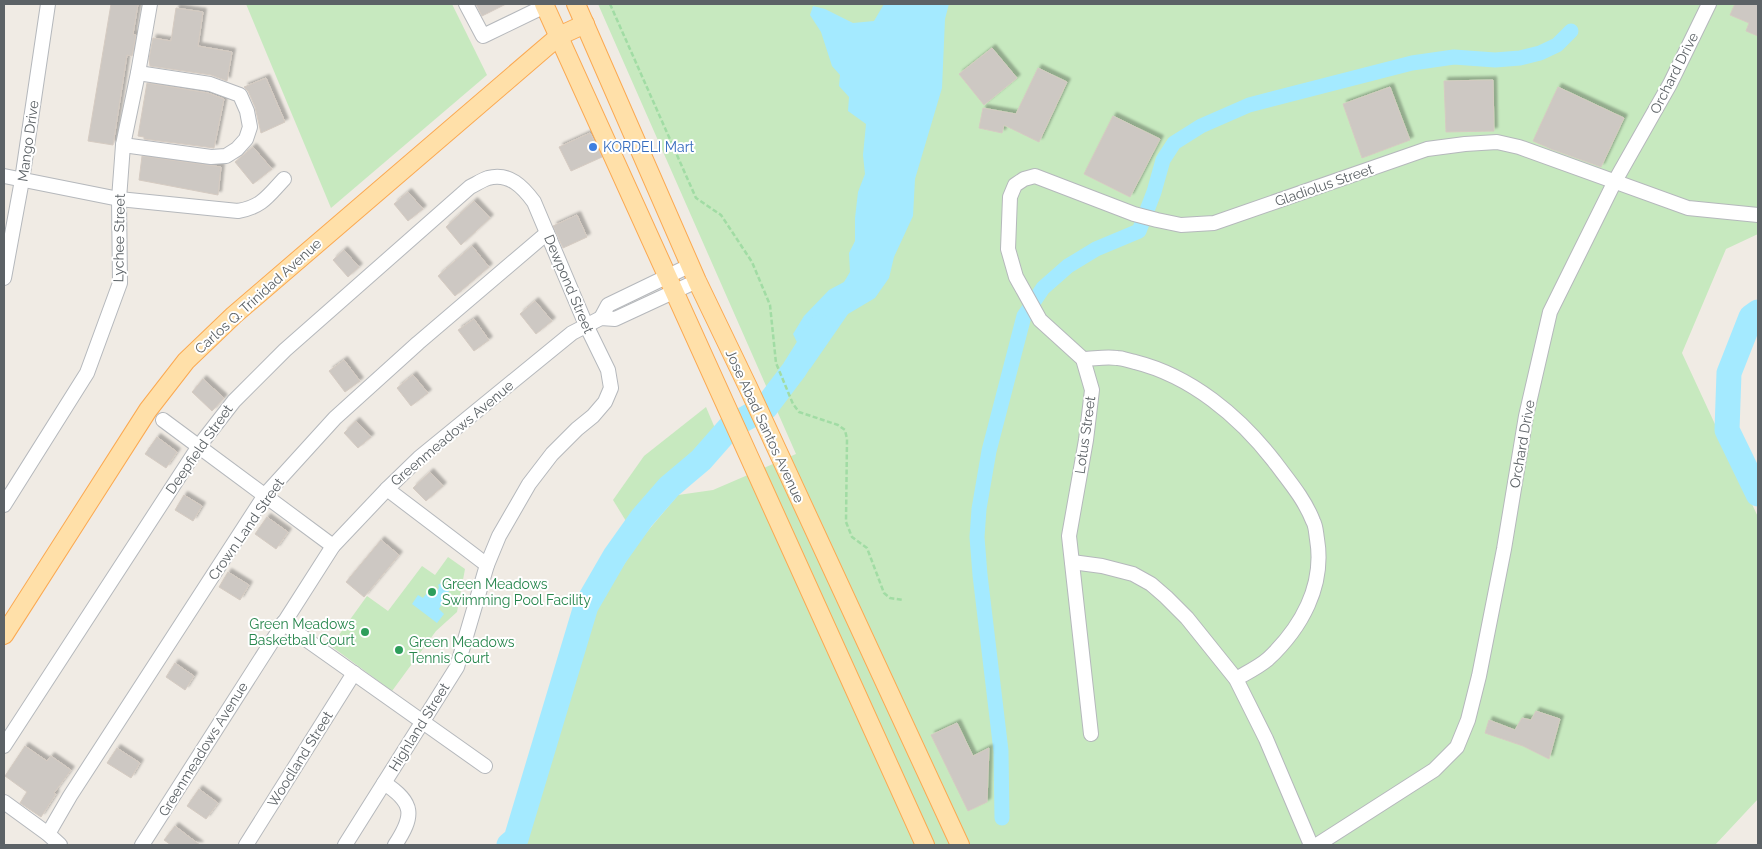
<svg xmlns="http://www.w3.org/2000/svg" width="1762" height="849" font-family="Raleway,sans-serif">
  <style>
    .green { fill: #c7e9bf }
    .water { fill: #a4eaff }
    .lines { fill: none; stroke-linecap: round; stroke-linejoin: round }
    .canal { stroke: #a4eaff; stroke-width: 15 }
    .river { stroke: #a4eaff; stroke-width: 25 }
    .building { fill: #cdc8c3; stroke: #d5cbc2; filter: url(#shadow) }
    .minor-casing { stroke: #b5b8bc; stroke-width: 16 }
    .major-casing { stroke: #fba951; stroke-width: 20 }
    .path { stroke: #a1dca4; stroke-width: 2.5; stroke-dasharray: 5 2.5; stroke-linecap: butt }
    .minor { stroke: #fff; stroke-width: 14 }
    .major { stroke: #ffe0a9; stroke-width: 18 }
    .shop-dot { fill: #3f7fe0; stroke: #fff; stroke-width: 2 }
    .leisure-dot { fill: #2e9e5b; stroke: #fff; stroke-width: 2 }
    .labels { text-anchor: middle; stroke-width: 4; stroke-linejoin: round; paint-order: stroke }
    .street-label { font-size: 14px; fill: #5c6266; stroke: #fff }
    .shop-label { font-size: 14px; fill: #366cbe; stroke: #fff; text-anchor: start }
    .leisure-label { font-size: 14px; fill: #27864d; stroke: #fff; text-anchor: start }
  </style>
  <defs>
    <filter id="shadow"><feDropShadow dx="3.5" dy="-3.5" stdDeviation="1" flood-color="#0004"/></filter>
  </defs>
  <rect width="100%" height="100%" fill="#f0ebe4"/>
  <g class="green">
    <path d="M246 4H452L487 75 331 208Z"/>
    <path d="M598 4H1758V234L1726 249 1682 353 1758 517V799L1715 845H519L523 842 598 607 636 545 678 495 713 490 796 454Z"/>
    <path d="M706 407 717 433 629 526 613 500 644 456Z"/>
    <path d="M448 557 465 569 457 612 436 631 392 691 331 646 367 596 388 611 422 566 435 575Z"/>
  </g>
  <g class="water">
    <path d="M884 4H949L945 19 942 88 915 179 913 216 894 257 889 278 875 298 848 314 810 369 793 334 804 316 829 290 844 282 850 272 849 253 855 241V218L858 192 865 174 863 155 866 124 848 111 849 97 839 86 840 75 832 66 821 32 810 15 813 6 825 9 853 23 874 21Z"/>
    <path d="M441 583 448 586 449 591 439 609 444 614 437 623 412 604 418 595 423 598 428 592 431 594 437 593 439 587 438 585Z"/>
  </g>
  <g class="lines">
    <path class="canal" d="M1002 818 1001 751 980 575 977 537 979 509 989 451 1024 316 1043 288 1068 266 1096 249 1139 231 1154 192 1163 160 1174 143 1201 126 1249 105 1412 63 1454 57 1495 60 1520 58 1540 53 1557 45 1571 31"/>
    <g class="river">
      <path d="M1758 312 1751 317 1729 373 1727 430 1758 494"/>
      <path d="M509 845 516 839 586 606 615 556 642 518 669 487 701 460 730 427 766 407 794 370 821 327"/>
    </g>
  </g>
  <g class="building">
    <path d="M111 4H138L133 34 136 35 132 56 127 55 113 145 88 141Z"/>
    <path d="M476 4H506L482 16Z"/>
    <path d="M1735 4H1758V36L1746 31 1749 23 1730 15Z"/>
    <path d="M176 8 203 12 198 46 232 52 227 81 211 75 150 66 149 59 153 38 171 41Z"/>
    <path d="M992 48 1017 78 984 105 959 74Z"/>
    <path d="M1038 68 1067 82 1039 142 1004 125 1002 133 979 128 983 108 1016 114Z"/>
    <path d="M266 78 285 122 261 133 255 107 248 91 244 87Z"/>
    <path d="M1493 80 1494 131 1446 132 1444 81Z"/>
    <path d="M147 83 208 93 224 99 214 148 144 139V137L138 136Z"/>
    <path d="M1390 87 1410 140 1362 158 1343 104Z"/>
    <path d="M1558 87 1624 118 1601 167 1551 149 1533 141Z"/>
    <path d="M1113 116 1160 139 1130 197 1084 174Z"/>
    <path d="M590 133 602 157 571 171 559 147Z"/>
    <path d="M253 147 272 169 253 184 235 162Z"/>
    <path d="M142 156 221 167 218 195 139 180Z"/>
    <path d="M408 192 423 209 408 221 394 204Z"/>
    <path d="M474 201 490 218 461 245 446 227Z"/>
    <path d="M577 215 587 237 563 248 553 226Z"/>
    <path d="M472 246 489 267 455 296 438 276Z"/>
    <path d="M344 250 359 267 348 277 333 260Z"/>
    <path d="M535 301 552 321 536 334 520 314Z"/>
    <path d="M474 319 489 340 474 351 458 330Z"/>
    <path d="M344 360 360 381 345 392 329 371Z"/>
    <path d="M413 375 428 393 411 406 397 388Z"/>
    <path d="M203 379 224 398 212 411 192 392Z"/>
    <path d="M356 421 371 437 358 448 344 433Z"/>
    <path d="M157 437 177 452 166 468 145 454Z"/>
    <path d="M430 472 443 486 426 501 413 488Z"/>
    <path d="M184 495 202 506 193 521 175 510Z"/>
    <path d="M267 517 288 532 276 549 255 534Z"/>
    <path d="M381 540 399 555 364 597 346 582Z"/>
    <path d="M228 572 249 585 240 600 219 587Z"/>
    <path d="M175 663 194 676 185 690 166 677Z"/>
    <path d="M1536 711 1560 719 1549 759 1523 746 1485 733 1489 720 1515 730 1522 718 1531 720Z"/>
    <path d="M957 723 973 756 989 748 987 802 968 811 931 735Z"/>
    <path d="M25 746 47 761 51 756 71 770 54 793 56 794 41 817 20 803 27 792 5 776Z"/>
    <path d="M117 748 140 763 131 778 107 763Z"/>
    <path d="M199 789 218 803 206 819 187 806Z"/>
    <path d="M175 826 200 845H171L164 840Z"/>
  </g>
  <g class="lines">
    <defs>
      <g id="minor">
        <path d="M466 4 483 36 545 6"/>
        <path d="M123 145 211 157 226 156 237 149 246 139 250 127 247 111 240 95 210 84 138 73"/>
        <path d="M4 176 119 199 238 211C262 207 268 196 284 179"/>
        <path d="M4 278 22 180 48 4"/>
        <path d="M601 318 608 305 691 265"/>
        <path d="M1083 359C1093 359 1106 356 1117 358 1123 358 1129 361 1135 362 1191 376 1239 416 1274 461 1288 480 1304 498 1313 521 1316 526 1316 533 1317 539 1325 586 1301 628 1268 659 1259 667 1246 673 1236 679"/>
        <path d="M163 420 333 546"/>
        <path d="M387 489 487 565"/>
        <path d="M4 505 87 373 120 283 119 199 123 145 138 73 150 4"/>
        <path d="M1072 562 1102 566 1133 574 1151 584 1166 597 1187 618 1236 679 1266 739 1311 845"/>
        <path d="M283 623 485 766"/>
        <path d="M1091 734 1069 536 1086 440 1092 390 1083 359 1040 320 1016 277 1008 249 1010 197 1015 185 1024 179 1035 176 1134 214 1157 220 1181 225 1214 223 1427 149 1465 144 1497 142 1519 147 1688 208 1758 215"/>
        <path d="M4 746 199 446 234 401 285 350 470 187C476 184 482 180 488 178 509 172 523 187 534 202L586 325 608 370 611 388 605 402 593 416 577 429 552 454 529 484 499 536 487 565 457 667 345 845"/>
        <path d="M384 783C415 803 414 816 395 845"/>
        <path d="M4 802 48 834 60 845"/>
        <path d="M48 834 70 796 265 495 335 418 418 343 547 233"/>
        <path d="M142 845 333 546 387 489 419 458 572 333 601 318 615 319 697 281"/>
        <path d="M246 845 354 673"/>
        <path d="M1317 845 1434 770 1457 747 1468 720 1479 676 1504 549 1526 416 1550 312 1615 181 1670 84 1709 4"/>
      </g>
      <g id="major">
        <path d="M544 4 925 845"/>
        <path d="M576 4 697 281 748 387 960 845"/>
        <path d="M4 635 148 410 186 361 234 315 559 36 585 24"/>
      </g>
    </defs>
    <use href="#minor" class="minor-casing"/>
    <use href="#major" class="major-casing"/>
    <path class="path" d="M610 4 696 198 721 215 752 262 770 305 776 363 793 404 799 412 838 425 845 430 847 439 846 522 852 537 867 548 884 593 890 598 903 600"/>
    <use href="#minor" class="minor"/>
    <use href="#major" class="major"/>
  </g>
  <circle class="shop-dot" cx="593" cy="147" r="5"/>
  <g class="leisure-dot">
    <circle cx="432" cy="592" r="5"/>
    <circle cx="365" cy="632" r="5"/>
    <circle cx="399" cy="650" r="5"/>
  </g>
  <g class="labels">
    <g class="street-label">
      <text transform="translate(1674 73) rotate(-63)" y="5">Orchard Drive</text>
      <text transform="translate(28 141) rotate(-82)" y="5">Mango Drive</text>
      <text transform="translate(1324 185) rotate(-19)" y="5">Gladiolus Street</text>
      <text transform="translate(119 238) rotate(-89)" y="5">Lychee Street</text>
      <text transform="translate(569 284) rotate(67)" y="5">Dewpond Street</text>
      <text transform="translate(258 296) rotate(-42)" y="5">Carlos Q. Trinidad Avenue</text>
      <text transform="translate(765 426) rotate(65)" y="5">Jose Abad Santos Avenue</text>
      <text transform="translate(452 433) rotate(-40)" y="5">Greenmeadows Avenue</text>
      <text transform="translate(1085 435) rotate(-82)" y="5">Lotus Street</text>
      <text transform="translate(1522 444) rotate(-80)" y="5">Orchard Drive</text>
      <text transform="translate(199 449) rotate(-55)" y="5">Deepfield Street</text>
      <text transform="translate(246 529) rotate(-55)" y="5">Crown Land Street</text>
      <text transform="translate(419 727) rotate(-58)" y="5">Highland Street</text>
      <text transform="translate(203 749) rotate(-58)" y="5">Greenmeadows Avenue</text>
      <text transform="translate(300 759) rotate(-58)" y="5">Woodland Street</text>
    </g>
    <g class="shop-label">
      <text x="603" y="152">KORDELI Mart</text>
    </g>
    <g class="leisure-label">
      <text x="442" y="589">Green Meadows<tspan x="442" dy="16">Swimming Pool Facility</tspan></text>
      <text x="355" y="629" text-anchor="end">Green Meadows<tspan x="355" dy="16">Basketball Court</tspan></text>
      <text x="409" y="647">Green Meadows<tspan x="409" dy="16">Tennis Court</tspan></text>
    </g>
  </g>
  <rect width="1762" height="849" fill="none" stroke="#5c6266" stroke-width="10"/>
</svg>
